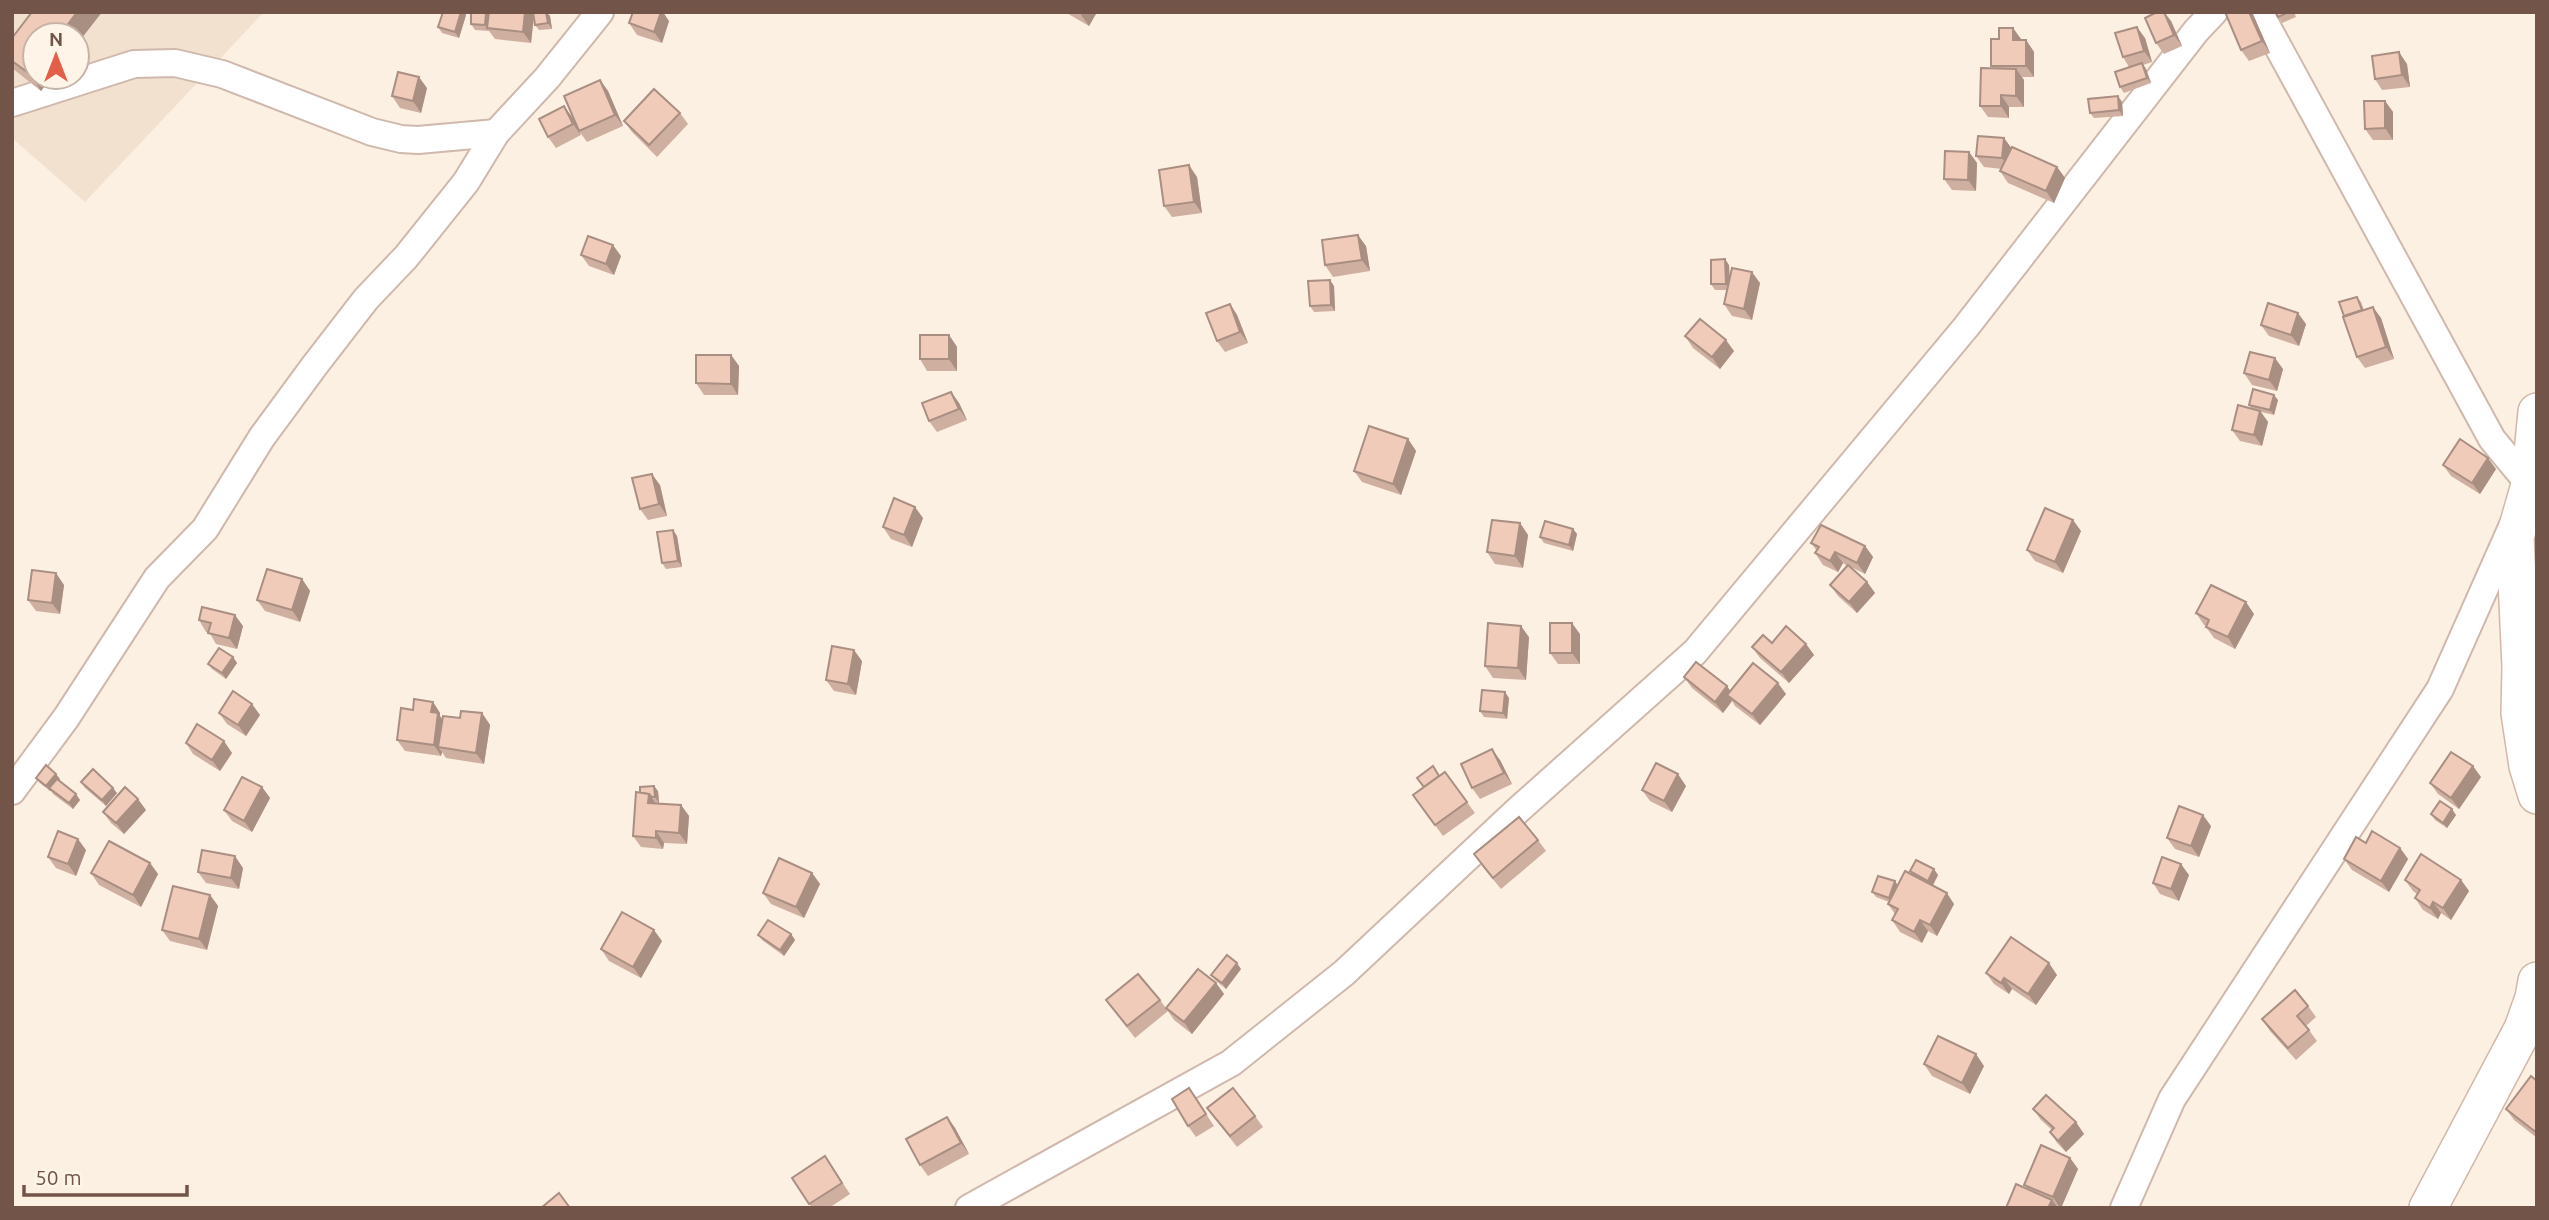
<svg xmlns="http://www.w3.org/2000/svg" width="2549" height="1220" font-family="Ubuntu,sans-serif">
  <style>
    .residential { fill: #f3e1d0; fill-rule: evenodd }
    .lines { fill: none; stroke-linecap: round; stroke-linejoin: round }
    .minor-casing { stroke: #cfb8ac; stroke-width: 30 }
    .secondary-casing { stroke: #d2b8a9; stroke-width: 40 }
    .minor { stroke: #fff; stroke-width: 26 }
    .secondary { stroke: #fff; stroke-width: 37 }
    .wall { fill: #cfafa0 }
    .shaded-wall { fill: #a98e82 }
    .building { fill: #f1cbba; stroke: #a98e82; stroke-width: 2 }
  </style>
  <rect width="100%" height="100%" fill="#fcf0e2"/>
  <path class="residential" d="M12 12H264L85 202 12 138ZM35 35H77V77H35Z"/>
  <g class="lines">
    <defs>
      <g id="minor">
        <path d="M2259 12 2492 439 2530 485 2527 492"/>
        <path d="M12 103 134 64 175 63 222 74 372 132 401 139 418 140 496 133"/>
        <path d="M12 791 66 718 157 578 205 529 262 437 315 365 366 299 406 257 466 182 496 133 547 78 600 12"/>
        <path d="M969 1208 1231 1063 1344 973 1518 810 1695 652 1966 327 2196 31 2214 12"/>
        <path d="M2124 1208 2172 1099 2440 689 2512 527"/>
      </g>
      <g id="secondary">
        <path d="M2537 412 2530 485 2515 537 2521 667 2520 713 2528 766 2537 795"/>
        <path d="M2428 1208 2523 1029 2534 998 2537 981"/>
      </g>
    </defs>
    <use href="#minor" class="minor-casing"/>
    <use href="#secondary" class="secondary-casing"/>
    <use href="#minor" class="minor"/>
    <use href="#secondary" class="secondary"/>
  </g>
  <g class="wall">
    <path d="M32 12H102L77 44V35L41 91 12 68V38Z"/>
    <path d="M471 12H550V13L548 14 550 16 552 29 539 30 535 25 534 16 531 43 495 39 489 31 475 30 471 24Z"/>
    <path d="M1065 12H1097L1089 26Z"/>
    <path d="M2252 12 2270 53 2249 61 2241 50Z"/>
    <path d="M2276 12H2294L2296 17 2282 23Z"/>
    <path d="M466 15 459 38 442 33 438 27Z"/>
    <path d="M669 21 662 43 637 35 629 23Z"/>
    <path d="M2171 21 2182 46 2164 54 2156 43Z"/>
    <path d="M2013 28 2021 40H2026L2034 52V77H2022L2024 80V107H2009V118L1988 117 1980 106 1993 68 1991 66 1999 39Z"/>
    <path d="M2145 38 2152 62 2143 65 2146 69 2151 83 2124 93 2120 87 2129 67 2123 57Z"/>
    <path d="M2407 64 2410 87 2382 90 2375 79Z"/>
    <path d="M600 80 608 91 623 126 587 142 579 131Z"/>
    <path d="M427 88 421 113 400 108 392 96Z"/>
    <path d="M2385 101 2393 112V140H2373L2365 129Z"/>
    <path d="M2122 102 2123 116 2094 118 2090 113Z"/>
    <path d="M564 106 572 117 581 135 556 148 548 137Z"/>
    <path d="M680 113 688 124 657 157 632 132 624 121Z"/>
    <path d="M2004 138 2011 148 2057 167 2065 178 2054 203 2008 183 2000 171 2002 169 1984 167 1976 156Z"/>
    <path d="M1969 152 1977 163 1976 191 1952 190 1944 179Z"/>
    <path d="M1197 177 1202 213 1172 217 1164 206Z"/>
    <path d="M1366 246 1370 271 1333 277 1325 265Z"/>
    <path d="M581 255 621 256 614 275 589 266Z"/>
    <path d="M1729 265 1730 281 1760 283 1752 320 1732 316 1724 304 1728 290H1715L1711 284Z"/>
    <path d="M1334 286 1335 311 1314 312 1310 306Z"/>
    <path d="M2357 297 2361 302 2364 310 2381 318 2394 359 2365 368 2357 357Z"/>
    <path d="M1230 304 1237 315 1248 343 1225 352 1217 341Z"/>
    <path d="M2306 324 2299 346 2269 336 2261 325Z"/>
    <path d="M949 335 957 347V371H927L920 359Z"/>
    <path d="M1685 336 1734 351 1720 369 1693 348Z"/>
    <path d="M731 355 739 366 738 395H704L696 383Z"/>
    <path d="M2283 369 2277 391 2252 385 2244 373Z"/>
    <path d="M951 392 959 403 967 420 937 432 929 421Z"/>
    <path d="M2278 400 2274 415 2261 412 2268 422 2262 446 2240 441 2232 430 2252 409 2249 405Z"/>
    <path d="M1408 439 1416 451 1401 495 1362 482 1354 471Z"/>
    <path d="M2443 465 2496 469 2480 494 2451 476Z"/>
    <path d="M660 485 667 516 648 520 640 509Z"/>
    <path d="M923 518 912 547 891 539 883 527Z"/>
    <path d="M1520 523 1528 535 1523 568 1495 564 1487 552Z"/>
    <path d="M1573 529 1577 534 1573 551 1544 543 1540 537Z"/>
    <path d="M2081 531 2063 573 2035 561 2027 550Z"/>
    <path d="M677 536 682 567 666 569 662 563Z"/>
    <path d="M1811 543 1865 546 1873 557 1865 574 1851 567 1867 582 1875 593 1857 613 1838 596 1830 585 1847 566 1843 563 1838 572 1823 565 1815 553 1817 551Z"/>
    <path d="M302 579 310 591 300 622 265 611 257 600Z"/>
    <path d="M64 585 60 614 36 611 28 600Z"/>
    <path d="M2196 613 2254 614 2235 649 2214 638 2206 627V626L2204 625Z"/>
    <path d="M199 620 243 626 237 649 216 644 209 632H206Z"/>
    <path d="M1580 634V664H1558L1550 653Z"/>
    <path d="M1529 637 1526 680 1493 678 1485 666Z"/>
    <path d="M1806 644 1814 655 1789 683 1760 658 1752 647Z"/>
    <path d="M233 657 237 663 226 679 212 669 208 664Z"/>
    <path d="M862 661 856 695 834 691 826 680Z"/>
    <path d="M1684 677 1727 686 1730 691 1786 694 1760 725 1735 706 1732 701 1723 713 1692 688Z"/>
    <path d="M1509 698 1507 719 1484 717 1480 711Z"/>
    <path d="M433 702 440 713V716L442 720 460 718 482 713 490 725 484 764 446 758 442 752 441 756 405 751 397 740 413 710Z"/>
    <path d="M219 713 260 715 246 736 227 724Z"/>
    <path d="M186 743 232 753 220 771 193 754Z"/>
    <path d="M1500 760 1512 784 1480 799 1472 788Z"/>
    <path d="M1445 772 1475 813 1443 836 1413 795Z"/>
    <path d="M2481 777 2459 809 2438 794 2430 783Z"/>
    <path d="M36 778 60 779 59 780 80 800 73 809 53 794 51 791H50L40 783Z"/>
    <path d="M81 782 117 793 106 806 85 788Z"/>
    <path d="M1686 786 1672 812 1650 801 1642 790Z"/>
    <path d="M262 787 270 798 252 832 232 821 224 810Z"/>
    <path d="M658 791 659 803H656L681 805 689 816 687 844 664 843 663 849 641 847 633 836 640 793Z"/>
    <path d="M146 810 124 834 111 823 103 812Z"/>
    <path d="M2431 814 2456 815 2447 828 2435 820Z"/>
    <path d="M2211 826 2199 857 2175 849 2167 838Z"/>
    <path d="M1538 840 1546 851 1501 889 1482 866 1474 854Z"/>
    <path d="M2366 843 2400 848 2408 859 2389 892 2352 870 2344 859Z"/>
    <path d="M86 850 76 876 56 868 48 857Z"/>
    <path d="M150 863 158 874 141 907 99 885 91 873Z"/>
    <path d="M243 868 239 889 206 883 198 872Z"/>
    <path d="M1910 871 1938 875 1933 886 1954 904 1937 936 1928 931 1922 943 1900 932 1892 920 1895 914 1888 904 1889 902 1876 897 1872 892 1897 885 1913 876Z"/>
    <path d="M812 873 820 884 804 918 771 904 763 893Z"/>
    <path d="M2189 875 2179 901 2160 894 2153 883Z"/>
    <path d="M2405 880H2461L2469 891 2451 920 2441 913 2438 919 2423 910 2415 898 2417 894 2413 891Z"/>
    <path d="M210 895 218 906 207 950 170 941 162 930Z"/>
    <path d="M791 934 795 940 784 956 762 940 758 935Z"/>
    <path d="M662 941 641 978 609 961 601 949Z"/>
    <path d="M1241 969 1226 989 1215 980 1211 975Z"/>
    <path d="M1986 973 2057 975 2036 1005 2012 989 2009 994 1994 984Z"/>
    <path d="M1216 983 1224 994 1192 1034 1174 1020 1166 1008Z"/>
    <path d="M1106 1000H1160L1168 1011 1135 1038Z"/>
    <path d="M2308 1006 2316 1017 2306 1026 2317 1041 2296 1060 2270 1031 2262 1019Z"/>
    <path d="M1924 1064 1984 1066 1970 1094 1932 1076Z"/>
    <path d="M2537 1081V1138L2514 1120 2506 1109Z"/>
    <path d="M1189 1088 1214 1126 1196 1137 1188 1126Z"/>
    <path d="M1207 1108 1255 1116 1263 1127 1237 1147Z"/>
    <path d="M2033 1109 2084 1134 2066 1152 2058 1144 2050 1132 2052 1130 2041 1120Z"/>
    <path d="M947 1117 955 1128 969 1154 928 1176 920 1165Z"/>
    <path d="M825 1156 850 1194 829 1208H812L792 1178Z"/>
    <path d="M2070 1158 2078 1169 2061 1208 2057 1207 2027 1189 2024 1185Z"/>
  </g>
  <g class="shaded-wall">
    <path d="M77 12H102L77 44V35H60Z"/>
    <path d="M461 12H465L466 15 459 38 455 32Z"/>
    <path d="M486 12H490L487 28 485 25Z"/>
    <path d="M525 12H532L534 15 531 43 523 32Z"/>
    <path d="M546 12 550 16 552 29 548 23Z"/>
    <path d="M661 12H663L669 21 662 43 654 32Z"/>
    <path d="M1083 12H1097L1089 26 1081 15Z"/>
    <path d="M2164 12 2171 21 2182 46 2174 35Z"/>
    <path d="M2249 12H2252L2270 53 2262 41Z"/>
    <path d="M2137 27 2145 38 2152 62 2144 51Z"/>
    <path d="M2013 28 2021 39V51L2013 40Z"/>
    <path d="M2026 40 2034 52V77L2026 66Z"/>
    <path d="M2399 52 2407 64 2410 87 2402 75Z"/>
    <path d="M2142 63 2146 69 2151 83 2147 78Z"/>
    <path d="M35 67V77H52L41 91 30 74Z"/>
    <path d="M2016 69 2024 80V107L2016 96Z"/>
    <path d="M419 77 427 88 421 113 413 101Z"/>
    <path d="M600 80 608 91 623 126 615 115Z"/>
    <path d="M2001 95 2009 107V118L2001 106Z"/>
    <path d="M2118 96 2122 102 2123 116 2119 110Z"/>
    <path d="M2385 101 2393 112V140L2385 128Z"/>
    <path d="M564 106 572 117 581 135 573 124Z"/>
    <path d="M2004 138 2012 149 2010 170 2002 158Z"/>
    <path d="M1969 152 1977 163 1976 191 1968 180Z"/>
    <path d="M1189 165 1197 177 1202 213 1194 202Z"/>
    <path d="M2057 167 2065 178 2054 203 2046 191Z"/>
    <path d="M1358 235 1366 246 1370 271 1362 260Z"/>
    <path d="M613 245 621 256 614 275 606 264Z"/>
    <path d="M1725 259 1729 265 1730 290 1726 284Z"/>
    <path d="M1752 272 1760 283 1752 320 1744 309Z"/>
    <path d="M1330 280 1334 286 1335 311 1331 305Z"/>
    <path d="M1230 304 1237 315 1248 343 1240 332Z"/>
    <path d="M2373 307 2381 318 2394 359 2386 347Z"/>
    <path d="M2298 313 2306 324 2299 346 2291 335Z"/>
    <path d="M949 335 957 347V371L949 359Z"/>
    <path d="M1726 340 1734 351 1720 369 1712 357Z"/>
    <path d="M731 355 739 366 738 395 731 384Z"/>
    <path d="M2275 358 2283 369 2277 391 2269 380Z"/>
    <path d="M951 392 959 403 967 420 959 409Z"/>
    <path d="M2274 395 2278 400 2274 415 2270 410Z"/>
    <path d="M2260 411 2268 422 2262 446 2254 435Z"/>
    <path d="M1408 439 1416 451 1401 495 1393 484Z"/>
    <path d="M2488 458 2496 469 2480 494 2472 483Z"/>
    <path d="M652 474 660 485 667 516 659 504Z"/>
    <path d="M915 507 923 518 912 547 904 535Z"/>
    <path d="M2073 520 2081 531 2063 573 2055 562Z"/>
    <path d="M1520 523 1528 535 1523 568 1515 556Z"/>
    <path d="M1573 529 1577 534 1573 551 1569 545Z"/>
    <path d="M673 530 677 536 682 567 678 561Z"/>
    <path d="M1865 546 1873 557 1865 574 1857 563Z"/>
    <path d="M1835 552 1843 563 1838 572 1830 561Z"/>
    <path d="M56 573 64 585 60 614 52 603Z"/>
    <path d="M302 579 310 591 300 622 292 610Z"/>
    <path d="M1867 582 1875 593 1857 613 1849 602Z"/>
    <path d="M2246 602 2254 614 2235 649 2228 637Z"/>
    <path d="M235 615 243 626 237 649 229 638Z"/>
    <path d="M1572 623 1580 634V664L1572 653Z"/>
    <path d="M1521 626 1529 637 1526 680 1518 668Z"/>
    <path d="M1806 644 1814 655 1789 683 1781 672Z"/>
    <path d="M854 650 862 661 856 695 848 684Z"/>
    <path d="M233 657 237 663 226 679 222 673Z"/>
    <path d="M1778 683 1786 694 1760 725 1752 714Z"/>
    <path d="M1727 686 1735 698 1727 695 1732 701 1723 713 1715 702Z"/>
    <path d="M1505 692 1509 698 1507 719 1503 713Z"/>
    <path d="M433 702 440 713V716L446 724 438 747 442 752 441 756 434 745 431 712Z"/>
    <path d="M252 704 260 715 246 736 238 725Z"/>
    <path d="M482 713 490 725 484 764 476 753Z"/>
    <path d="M224 741 232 753 220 771 212 760Z"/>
    <path d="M1492 749 1500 760 1512 784 1504 773Z"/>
    <path d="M2473 766 2481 777 2459 809 2451 798Z"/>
    <path d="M56 774 60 779 52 790 49 788 51 791H50L46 786Z"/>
    <path d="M1678 774 1686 786 1672 812 1664 801Z"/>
    <path d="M654 786 658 791 659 803 655 797Z"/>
    <path d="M262 787 270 798 252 832 244 821Z"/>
    <path d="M113 788 117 793 106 806 102 800Z"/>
    <path d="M76 794 80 800 73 809 69 803Z"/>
    <path d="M649 794 657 805 648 803Z"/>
    <path d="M138 799 146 810 124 834 116 823Z"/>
    <path d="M681 805 689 816 687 844 679 833Z"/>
    <path d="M2452 809 2456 815 2447 828 2443 823Z"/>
    <path d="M2203 815 2211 826 2199 857 2191 846Z"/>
    <path d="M656 831 664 843 663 849 656 838Z"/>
    <path d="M78 839 86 850 76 876 68 864Z"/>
    <path d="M2400 848 2408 859 2389 892 2381 881Z"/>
    <path d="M235 856 243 868 239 889 231 878Z"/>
    <path d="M150 863 158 874 141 907 133 895Z"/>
    <path d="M2181 864 2189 875 2179 901 2171 889Z"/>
    <path d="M1934 869 1938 875 1932 886 1928 881Z"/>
    <path d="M812 873 820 884 804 918 796 907Z"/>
    <path d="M2461 880 2469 891 2451 920 2443 908Z"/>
    <path d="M1895 881 1899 887 1893 903 1889 898Z"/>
    <path d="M1947 893 1954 904 1937 936 1930 925Z"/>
    <path d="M210 895 218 906 207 950 199 939Z"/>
    <path d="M2433 902 2441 913 2438 919 2430 908Z"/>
    <path d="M1920 920 1928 931 1922 943 1914 932Z"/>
    <path d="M654 930 662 941 641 978 633 967Z"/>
    <path d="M791 934 795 940 784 956 780 950Z"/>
    <path d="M1237 963 1241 969 1226 989 1222 983Z"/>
    <path d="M2049 963 2057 975 2036 1005 2028 994Z"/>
    <path d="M2004 978 2012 989 2009 994 2001 983Z"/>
    <path d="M1216 983 1224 994 1192 1034 1184 1022Z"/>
    <path d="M1976 1054 1984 1066 1970 1094 1962 1083Z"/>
    <path d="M947 1117 955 1128 969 1154 961 1143Z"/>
    <path d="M2076 1122 2084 1134 2066 1152 2058 1141Z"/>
    <path d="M2070 1158 2078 1169 2061 1208H2060L2053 1197Z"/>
    <path d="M2052 1200 2058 1208H2048Z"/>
  </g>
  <g class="building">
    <path d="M32 12H77L60 35H35V67L30 74 12 61V38Z"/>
    <path d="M443 12H461L455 32 438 27Z"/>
    <path d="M471 12H486L485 25 471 24Z"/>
    <path d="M489 12H525L523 32 487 28Z"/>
    <path d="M533 12H546L548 23 535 25Z"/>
    <path d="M633 12H661L654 32 629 23Z"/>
    <path d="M2157 12H2164L2174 35 2156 43 2145 18Z"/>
    <path d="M2225 12H2249L2262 41 2241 50Z"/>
    <path d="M2276 12H2289L2278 17Z"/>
    <path d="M2137 27 2144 51 2123 57 2115 33Z"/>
    <path d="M1999 28H2013V40H2026V66H1991V39H1999Z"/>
    <path d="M2399 52 2402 75 2375 79 2372 56Z"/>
    <path d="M2142 63 2147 78 2120 87 2115 72Z"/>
    <path d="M1981 68 2016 69V96L2001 95V106H1980Z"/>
    <path d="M398 72 419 77 413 101 392 96Z"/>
    <path d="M600 80 615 115 579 131 564 96Z"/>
    <path d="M654 89 680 113 649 145 624 121Z"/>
    <path d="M2118 96 2119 110 2090 113 2088 99Z"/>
    <path d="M2364 101H2385V128L2365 129Z"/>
    <path d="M564 106 573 124 548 137 539 119Z"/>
    <path d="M1978 136 2004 138 2002 158 1976 156Z"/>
    <path d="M2012 147 2057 167 2046 191 2000 171Z"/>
    <path d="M1945 151 1969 152 1968 180 1944 179Z"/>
    <path d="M1189 165 1194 202 1164 206 1159 170Z"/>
    <path d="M1358 235 1362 260 1325 265 1322 240Z"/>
    <path d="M588 236 613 245 606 264 581 255Z"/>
    <path d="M1725 259 1726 284H1711V260Z"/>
    <path d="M1732 268 1752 272 1744 309 1724 304Z"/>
    <path d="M1330 280 1331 305 1310 306 1308 281Z"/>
    <path d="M2357 297 2362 310 2344 316 2339 302Z"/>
    <path d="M2268 303 2298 313 2291 335 2261 325Z"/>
    <path d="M1230 304 1240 332 1217 341 1206 313Z"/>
    <path d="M2373 307 2386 347 2357 357 2343 317Z"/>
    <path d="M1700 319 1726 340 1712 357 1685 336Z"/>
    <rect x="920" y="335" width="29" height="24"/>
    <path d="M2250 352 2275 358 2269 380 2244 373Z"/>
    <path d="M696 355H731V384L696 383Z"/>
    <path d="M2253 389 2274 395 2270 410 2249 405Z"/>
    <path d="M951 392 959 409 929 421 922 403Z"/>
    <path d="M2238 405 2260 411 2254 435 2232 430Z"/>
    <path d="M1369 426 1408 439 1393 484 1354 471Z"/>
    <path d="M2460 439 2488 458 2472 483 2443 465Z"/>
    <path d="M652 474 659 504 640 509 632 478Z"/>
    <path d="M894 498 915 507 904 535 883 527Z"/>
    <path d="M2045 508 2073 520 2055 562 2027 550Z"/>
    <path d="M1492 520 1520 523 1515 556 1487 552Z"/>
    <path d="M1545 521 1573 529 1569 545 1540 537Z"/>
    <path d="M1821 525 1865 546 1857 563 1835 552 1830 561 1815 553 1819 547 1811 543Z"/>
    <path d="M673 530 678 561 662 563 657 532Z"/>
    <path d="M1848 565 1867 582 1849 602 1830 585Z"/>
    <path d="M267 569 302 579 292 610 257 600Z"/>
    <path d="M32 570 56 573 52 603 28 600Z"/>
    <path d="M2211 585 2246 602 2228 637 2206 627 2209 620 2196 613Z"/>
    <path d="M202 607 235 615 229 638 208 633 211 623 199 620Z"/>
    <path d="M1488 623 1521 626 1518 668 1485 666Z"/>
    <rect x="1550" y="623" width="22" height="30"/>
    <path d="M1786 626 1806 644 1781 672 1752 647 1763 635 1772 643Z"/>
    <path d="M832 646 854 650 848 684 826 680Z"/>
    <path d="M219 648 233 657 222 673 208 664Z"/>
    <path d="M1696 662 1727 686 1715 702 1684 677Z"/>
    <path d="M1753 663 1778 683 1752 714 1727 695Z"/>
    <path d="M1482 690 1505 692 1503 713 1480 711Z"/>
    <path d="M233 691 252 704 238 725 219 713Z"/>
    <path d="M414 699 433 702 431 712 438 713 434 745 397 740 401 708 413 710Z"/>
    <path d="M461 711 482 713 476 753 438 747 443 716 460 718Z"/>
    <path d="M197 724 224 741 212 760 186 743Z"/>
    <path d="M1492 749 1504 773 1472 788 1461 764Z"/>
    <path d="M2451 752 2473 766 2451 798 2430 783Z"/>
    <path d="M1656 763 1678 774 1664 801 1642 790Z"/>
    <path d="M46 765 56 774 46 786 36 778Z"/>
    <path d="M1433 766 1439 776 1424 787 1417 778Z"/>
    <path d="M93 769 113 788 102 800 81 782Z"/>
    <path d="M1445 772 1467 802 1435 825 1413 795Z"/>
    <path d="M242 777 262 787 244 821 224 810Z"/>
    <path d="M57 779 76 794 69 803 49 788Z"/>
    <path d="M654 786 655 797H652L649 794 640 793V787Z"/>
    <path d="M125 787 138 799 116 823 103 812Z"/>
    <path d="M636 792 649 794 648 803 681 805 679 833 656 831V838L633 836Z"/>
    <path d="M2440 801 2452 809 2443 823 2431 814Z"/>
    <path d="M2179 806 2203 815 2191 846 2167 838Z"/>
    <path d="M1519 817 1538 840 1493 878 1474 854Z"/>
    <path d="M58 831 78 839 68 864 48 857Z"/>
    <path d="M2372 831 2400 848 2381 881 2344 859 2356 837 2366 843Z"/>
    <path d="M109 841 150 863 133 895 91 873Z"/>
    <path d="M202 850 235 856 231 878 198 872Z"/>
    <path d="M2421 854 2461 880 2443 908 2433 902 2430 908 2415 898 2420 890 2405 880Z"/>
    <path d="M2162 857 2181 864 2171 889 2153 883Z"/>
    <path d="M779 858 812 873 796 907 763 893Z"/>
    <path d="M1916 860 1934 869 1928 881 1910 871Z"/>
    <path d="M1905 871 1947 893 1930 925 1920 920 1914 932 1892 920 1898 909 1888 904Z"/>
    <path d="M1878 876 1895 881 1889 898 1872 892Z"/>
    <path d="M173 886 210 895 199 939 162 930Z"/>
    <path d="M622 912 654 930 633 967 601 949Z"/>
    <path d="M768 920 791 934 780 950 758 935Z"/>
    <path d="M2011 937 2049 963 2028 994 2004 978 2001 983 1986 973Z"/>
    <path d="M1227 955 1237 963 1222 983 1211 975Z"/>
    <path d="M1198 969 1216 983 1184 1022 1166 1008Z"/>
    <path d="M1138 974 1160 1000 1127 1026 1106 1000Z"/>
    <path d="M2295 990 2308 1006 2297 1016 2309 1030 2288 1048 2262 1019Z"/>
    <path d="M1938 1036 1976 1054 1962 1083 1924 1064Z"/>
    <path d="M2531 1076 2537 1081V1133L2506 1109Z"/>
    <path d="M1189 1088 1206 1114 1188 1126 1172 1099Z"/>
    <path d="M1233 1088 1255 1116 1230 1136 1207 1108Z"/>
    <path d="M2046 1095 2076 1122 2058 1141 2050 1132 2054 1128 2033 1109Z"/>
    <path d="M947 1117 961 1143 920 1165 906 1139Z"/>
    <path d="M2041 1145 2070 1158 2053 1197 2024 1185Z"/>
    <path d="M825 1156 842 1183 809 1204 792 1178Z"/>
    <path d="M2016 1184 2052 1200 2048 1208H2006Z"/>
    <path d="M559 1193 570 1208H541Z"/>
  </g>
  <rect width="2549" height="1220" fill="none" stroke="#735449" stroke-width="28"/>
  <g transform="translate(56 56)"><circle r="33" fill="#fff4e8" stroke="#c7b4a8" stroke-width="2"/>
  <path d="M0-5L12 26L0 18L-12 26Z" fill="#e45f48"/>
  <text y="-10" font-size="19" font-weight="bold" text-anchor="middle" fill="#735449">N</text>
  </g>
  <path d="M24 1185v10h163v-10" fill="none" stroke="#735449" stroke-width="3.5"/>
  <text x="35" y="1185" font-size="21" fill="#735449" stroke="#fff4e8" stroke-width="5" paint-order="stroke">50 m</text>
</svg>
